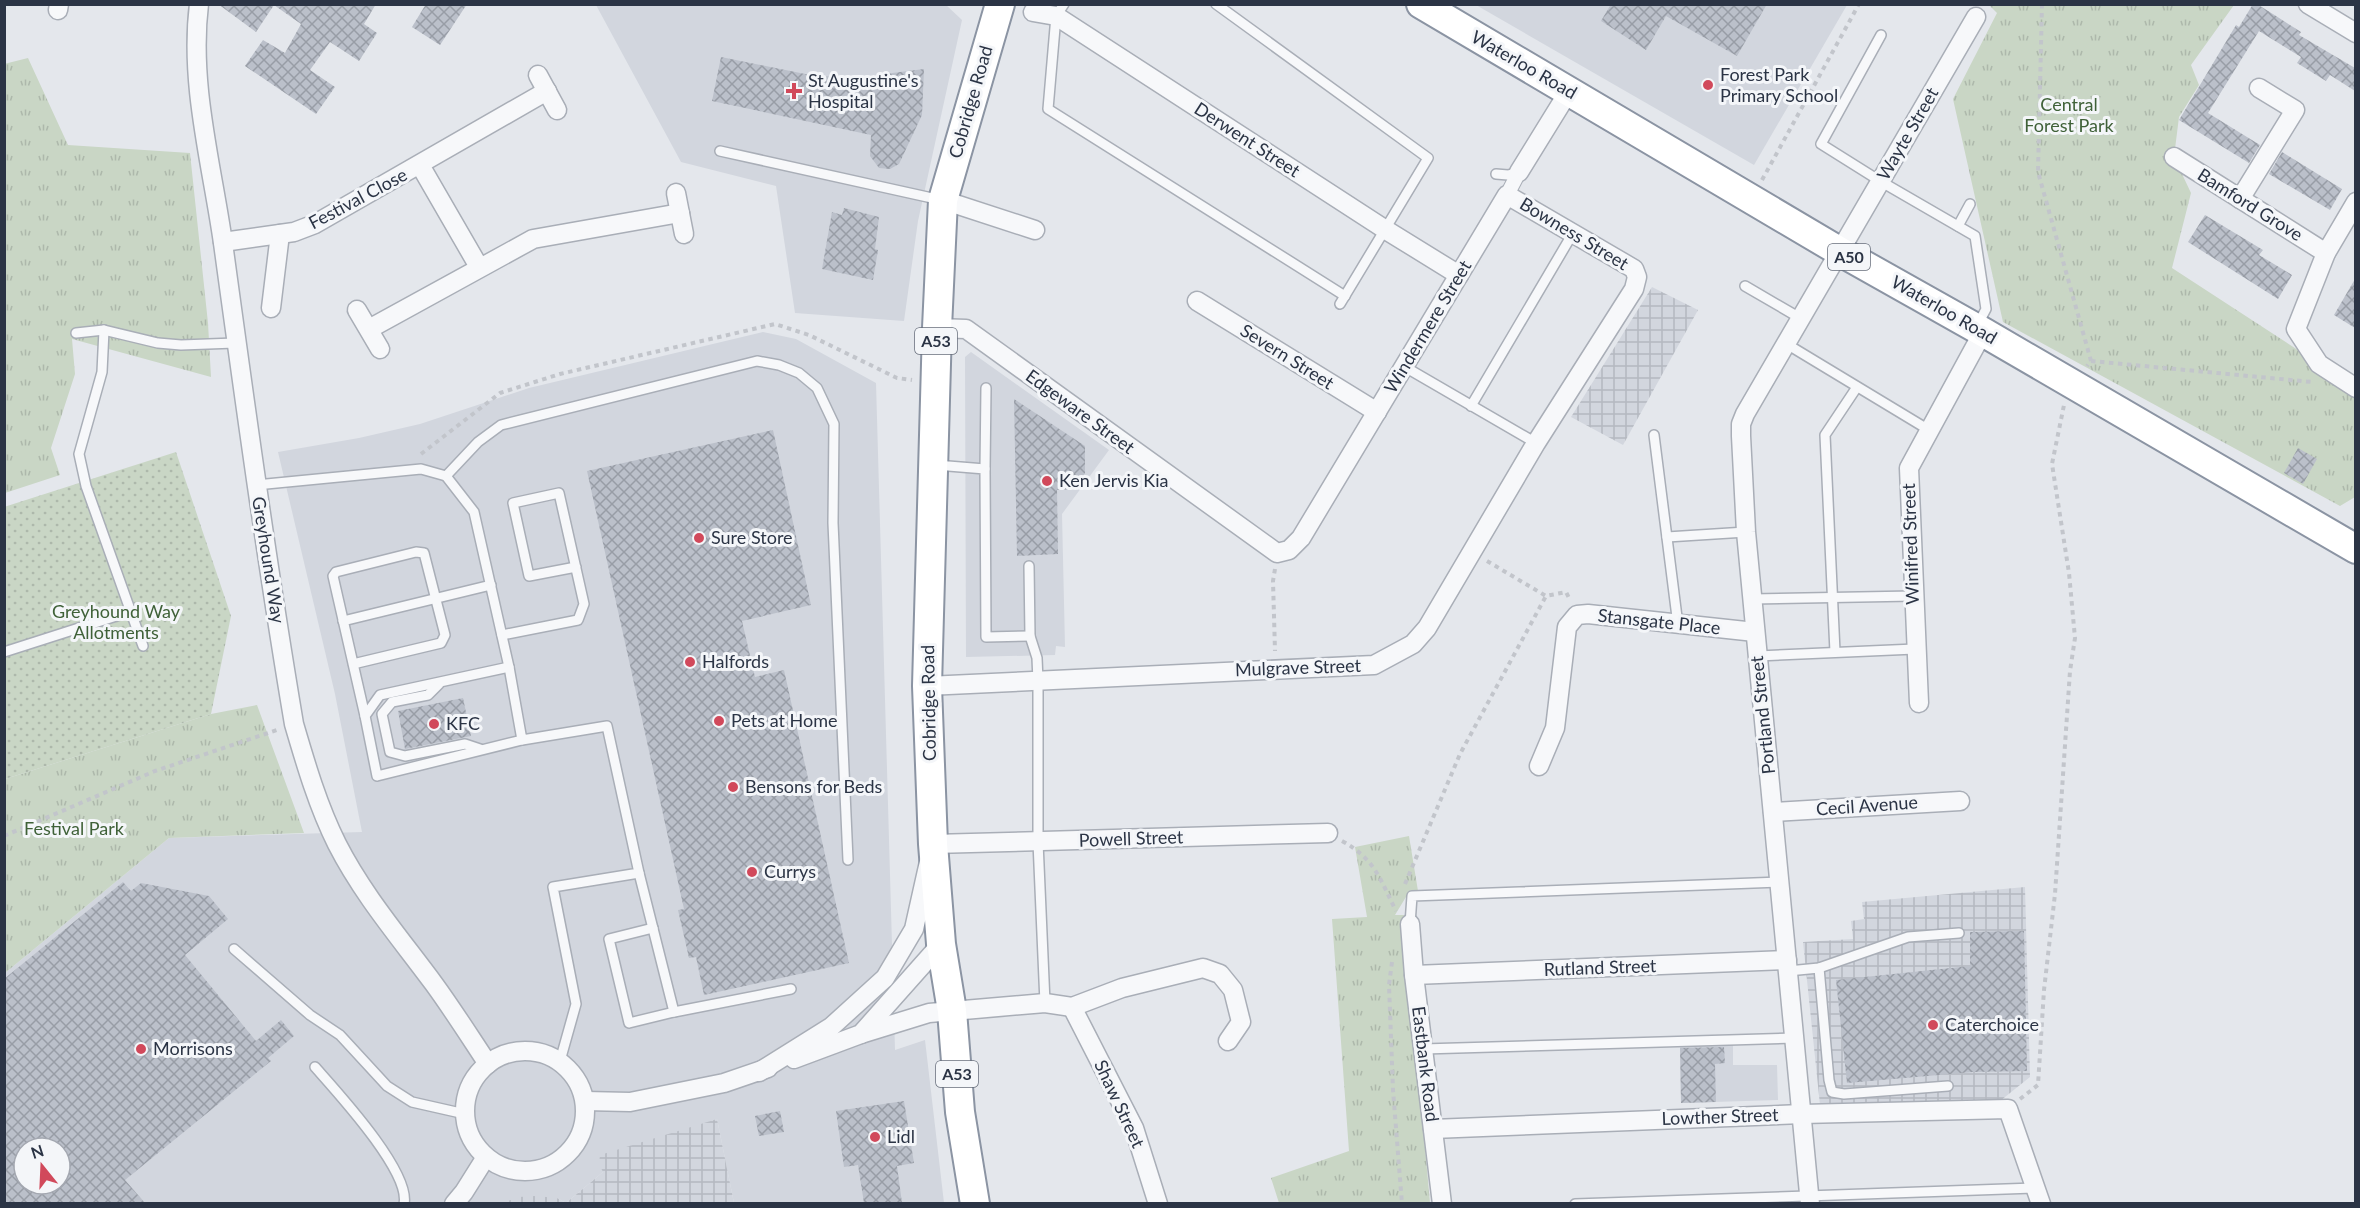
<svg xmlns="http://www.w3.org/2000/svg" width="2360" height="1208" font-family="Lato,sans-serif">
  <style>
    .built { fill: #d2d6de; fill-rule: evenodd }
    .industrial { fill: url(#industrial-grid) }
    .park { fill: url(#park-tufts) }
    .garden { fill: url(#garden-dots) }
    .building { fill: url(#building-cross-hatch); fill-rule: evenodd }
    .lines { fill: none; stroke-linecap: round; stroke-linejoin: round }
    .service-casing { stroke: #a9aeb7; stroke-width: 12 }
    .pedestrian-casing { stroke: #a9aeb7; stroke-width: 16 }
    .minor-casing { stroke: #a9aeb7; stroke-width: 21 }
    .trunk-casing { stroke: #8b94a3; stroke-width: 32 }
    .path { stroke: #c2c5cb; stroke-width: 4; stroke-dasharray: 4.5 4.5; stroke-linecap: butt }
    .service { stroke: #f7f8fa; stroke-width: 9 }
    .pedestrian { stroke: #f7f8fa; stroke-width: 14 }
    .minor { stroke: #f7f8fa; stroke-width: 18 }
    .trunk { stroke: #fff; stroke-width: 28 }
    .poi-dot { fill: #d1495b; stroke: #f4f6f9; stroke-width: 2 }
    .labels { text-anchor: middle; stroke-width: 6; stroke-linejoin: round; paint-order: stroke }
    .shield { fill: #f4f6f9; stroke: #676e7b; stroke-width: 1.5 }
    .shield-label { font-size: 16px; font-weight: bold; fill: #2b3445 }
    .street-label { font-size: 18px; fill: #2b3445; stroke: #f4f6f9 }
    .poi-label { font-size: 18px; fill: #2b3445; stroke: #f4f6f9; text-anchor: start }
    .park-label { font-size: 18px; fill: #3f6138; stroke: #f4f6f9 }
  </style>
  <defs>
    <pattern id="industrial-grid" width="8" height="8" patternUnits="userSpaceOnUse" patternTransform="scale(1.5)"><rect width="8" height="8" fill="#d2d6de"/><path d="M0 4h8M4 0v8" fill="none" stroke="#b4b8c0"/></pattern>
    <pattern id="park-tufts" width="24" height="20" patternUnits="userSpaceOnUse" patternTransform="scale(1.5)"><rect width="24" height="20" fill="#c9d6c5"/><path d="M3 7l-1-3M5 7V3M7 7l1-3M15 17l-1-3M17 17v-4M19 17l1-3" fill="none" stroke="#adb8ab"/></pattern>
    <pattern id="garden-dots" width="8" height="8" patternUnits="userSpaceOnUse" patternTransform="scale(1.5)"><rect width="8" height="8" fill="#c9d6c5"/><path d="M2 2h.1M6 6h.1" fill="none" stroke="#adb8ab" stroke-width="1.8" stroke-linecap="round"/></pattern>
    <pattern id="building-cross-hatch" width="8" height="8" patternUnits="userSpaceOnUse" patternTransform="scale(1.5)"><rect width="8" height="8" fill="#bbc0ca"/><path d="M0 0l8 8M0 8l8-8" fill="none" stroke="#989da6"/></pattern>
  </defs>
  <rect width="100%" height="100%" fill="#e4e7ec"/>
  <g class="built">
    <path d="M945 4 962 20 918 221 904 321 795 313 776 186 681 162 596 5Z"/>
    <path d="M1476 5H1847L1754 165Z"/>
    <path d="M763 332 796 339 876 383 895 1050 925 1040 944 1203H734L717 1119 603 1172 566 1203 557 1198 506 1204H5V973L169 838 362 832 335 694 278 452 359 438 420 424 529 388ZM24 1148H60V1184H24Z"/>
    <path d="M971 352 1109 450 1062 514 1065 647 1056 646 1055 655 966 657 965 357Z"/>
    <path d="M1733 1044V1065H1777L1778 1100 1681 1103 1680 1045Z"/>
  </g>
  <g class="industrial">
    <path d="M1652 287 1698 310 1623 445 1571 417Z"/>
    <path d="M2025 887 2030 1077 2000 1101 1820 1105 1803 942 1853 939 1851 921 1864 919 1862 902Z"/>
    <path d="M717 1119 734 1203H566L603 1172 599 1164 600 1155Z"/>
    <path d="M535 1196 557 1198 566 1203 505 1202 519 1197Z"/>
  </g>
  <g class="park">
    <path d="M1989 5H2234L2191 65 2199 85 2179 117 2174 157 2191 193 2172 268 2353 386 2356 390 2355 497 2340 506 2003 322 1953 99 1997 13Z"/>
    <path d="M28 58 68 145 190 153 208 323 211 377 72 339 75 374 51 448 60 475 5 493 4 64Z"/>
    <path d="M257 705 304 833 169 838 5 973V779L211 714Z"/>
    <path d="M1409 836 1418 891 1409 892 1395 915H1404L1430 1203H1279L1271 1178 1349 1151 1332 919 1367 917 1355 847Z"/>
  </g>
  <path class="garden" d="M176 452 231 616 211 714 5 779 4 507Z"/>
  <g class="building">
    <path d="M218 4H376L364 24 377 33 359 61 330 42 310 70 335 87 316 114 245 66 263 40 285 53 301 24 274 5 256 32Z"/>
    <path d="M426 4H467L440 45 412 27Z"/>
    <path d="M1611 4H1767L1737 56 1666 16 1646 50 1601 21Z"/>
    <path d="M2253 4H2257L2276 16 2301 32 2299 35 2355 68V91L2330 75 2326 81 2297 63 2301 57 2259 31 2208 113 2260 145 2249 163 2179 120 2236 25 2239 27Z"/>
    <path d="M721 57 815 76 861 77 924 69 922 115 899 164 890 169 879 168 870 156 871 135 712 101Z"/>
    <path d="M2282 152 2342 189 2330 210 2269 174Z"/>
    <path d="M844 208 879 217 875 249 878 250 873 280 822 269 832 212 842 215Z"/>
    <path d="M2205 215 2263 250 2259 255 2292 275 2278 299 2188 242Z"/>
    <path d="M2355 279V328L2334 315Z"/>
    <path d="M1014 399 1085 446V473L1074 489 1057 490 1058 554 1017 556Z"/>
    <path d="M773 430 811 605 742 621 755 677 784 670 849 963 704 995 696 957 689 958 678 910 684 909 587 471Z"/>
    <path d="M2298 448 2317 459 2303 484 2284 473Z"/>
    <path d="M463 698 471 736 405 749 398 711Z"/>
    <path d="M123 882 131 891 141 883 209 896 228 919 185 955 256 1041 281 1020 294 1036 268 1058 271 1061 125 1180 145 1203H4V979ZM24 1148H60V1184H24Z"/>
    <path d="M2024 931 2027 1071 1973 1072 1847 1083 1836 980 1970 966V932Z"/>
    <path d="M1724 1047 1725 1063 1715 1064 1716 1102 1681 1103 1680 1048Z"/>
    <path d="M904 1101 914 1163 897 1166 902 1203H864L858 1165 844 1167 836 1111Z"/>
    <path d="M780 1111 784 1132 759 1136 755 1116Z"/>
  </g>
  <g class="lines">
    <defs>
      <g id="service">
        <path d="M1064 4 1056 16 1048 109 1345 296"/>
        <path d="M1216 4 1428 158 1340 304"/>
        <path d="M1881 35 1821 144 1880 181 1975 236 1986 309 1977 326"/>
        <path d="M720 151 941 200"/>
        <path d="M1496 174 1508 175 1519 172"/>
        <path d="M1958 226 1970 204"/>
        <path d="M1745 286 1800 318"/>
        <path d="M104 330 102 372 79 454 86 486 143 646"/>
        <path d="M76 333 104 330 158 343 181 345 235 343"/>
        <path d="M1785 343 1929 430"/>
        <path d="M1405 367 1536 443"/>
        <path d="M1471 406 1573 233"/>
        <path d="M1654 435 1678 625"/>
        <path d="M936 465 985 469 986 637 1030 636"/>
        <path d="M985 469 986 388"/>
        <path d="M446 476 474 512 509 667 522 740 607 726 639 873 553 887 576 1004 560 1061"/>
        <path d="M256 485 421 469 446 476 478 442 501 425 757 361 779 365 799 373 817 388 834 424 833 523 848 860"/>
        <path d="M1667 537 1746 532"/>
        <path d="M1029 566 1030 636 1037 658 1038 681V842L1045 1003"/>
        <path d="M1752 599 1913 596"/>
        <path d="M343 621 491 585"/>
        <path d="M502 635 578 620 584 604 559 493 513 503 529 576 576 567"/>
        <path d="M4 652 132 611"/>
        <path d="M1835 652 1825 435 1857 387"/>
        <path d="M1758 656 1915 649"/>
        <path d="M353 664 441 643 445 635 424 553 416 552 336 572 333 576 365 716"/>
        <path d="M509 667 380 695 365 716 377 776 522 740"/>
        <path d="M439 684 428 695 392 702 382 714 390 752 405 756 465 744 480 749"/>
        <path d="M639 873 674 1012 791 989"/>
        <path d="M1410 924 1412 896 1780 882"/>
        <path d="M653 928 609 939 629 1023 674 1012"/>
        <path d="M234 949 310 1015 340 1035 387 1086 412 1102 465 1114"/>
        <path d="M1819 968 1829 1080 1832 1092 1844 1094 1948 1086"/>
        <path d="M1788 971 1819 968 1908 937 1959 933"/>
        <path d="M1423 1049 1794 1038"/>
        <path d="M315 1067C337 1092 411 1172 404 1204"/>
        <path d="M1575 1204 2036 1188"/>
      </g>
      <path id="pedestrian" d="M1507 195 1519 172"/>
      <g id="minor">
        <path d="M199 4C189 84 212 165 223 243 245 404 267 564 294 724 306 765 318 806 337 844 363 895 400 938 434 984 453 1010 470 1037 488 1064"/>
        <path d="M2308 4 2356 33"/>
        <path d="M58 10 59 4"/>
        <path d="M1033 12 1056 16 1386 230 1459 275"/>
        <path d="M538 75 557 110"/>
        <path d="M2174 157 2326 253"/>
        <path d="M420 165 479 267"/>
        <path d="M1519 172 1569 91"/>
        <path d="M676 193 684 234"/>
        <path d="M2240 199 2295 110 2259 88"/>
        <path d="M943 200 1035 230"/>
        <path d="M2356 202 2326 253 2296 329 2319 364 2356 388"/>
        <path d="M223 242 294 232 315 224 547 91"/>
        <path d="M1197 301 1377 412"/>
        <path d="M271 308 280 234"/>
        <path d="M357 310 380 349"/>
        <path d="M369 329 533 239 680 213"/>
        <path d="M927 686 1374 665 1413 644 1427 628 1536 443 1634 289 1637 277 1634 269 1507 195 1301 538 1289 550 1277 553 966 329 937 328"/>
        <path d="M1919 703 1909 468 1983 332"/>
        <path d="M1539 766 1555 728 1567 627 1577 615 1588 614 1755 632"/>
        <path d="M1773 812 1960 801"/>
        <path d="M1410 924 1414 975 1442 1204"/>
        <path d="M1414 975 1787 960"/>
        <path d="M1072 1007 1134 1128 1158 1204"/>
        <path d="M861 1034 929 1013 1045 1003 1072 1007 1122 988 1203 968 1220 974 1233 990 1241 1022 1228 1041"/>
        <circle cx="525" cy="1111" r="60"/>
        <path d="M794 1059 861 1034 941 944"/>
        <path d="M759 1072 831 1027 885 978 914 929 933 844 1328 833"/>
        <path d="M585 1101 630 1102 724 1083 768 1068"/>
        <path d="M1433 1129 1802 1114 2008 1109 2041 1204"/>
        <path d="M454 1204 464 1192 486 1157"/>
        <path d="M1810 1204 1746 532 1741 436V424L1745 414 1976 17"/>
      </g>
      <g id="trunk">
        <path d="M1421 4 1839 251 1983 332 2356 549"/>
        <path d="M975 1204 960 1112 952 1011 941 944 933 844 927 686 937 328 943 200 1000 4"/>
      </g>
    </defs>
    <use href="#service" class="service-casing"/>
    <use href="#pedestrian" class="pedestrian-casing"/>
    <use href="#minor" class="minor-casing"/>
    <use href="#trunk" class="trunk-casing"/>
    <g class="path">
      <path d="M2042 4 2038 172 2091 361 2087 366"/>
      <path d="M1762 180 1859 4"/>
      <path d="M2091 361 2312 382"/>
      <path d="M421 454 500 393 560 374 775 324 809 335 897 378 912 380"/>
      <path d="M1487 561 1546 596 1566 592 1569 598"/>
      <path d="M1275 569 1273 581 1275 651"/>
      <path d="M4 836 155 771 277 730"/>
      <path d="M1342 841C1375 859 1380 879 1396 911"/>
      <path d="M1405 884 1460 754 1546 596"/>
      <path d="M1392 962 1389 985 1393 1090 1402 1204"/>
      <path d="M2020 1099 2038 1085 2044 990 2055 894 2070 671 2075 638 2069 573 2052 464 2064 405"/>
    </g>
    <use href="#service" class="service"/>
    <use href="#pedestrian" class="pedestrian"/>
    <use href="#minor" class="minor"/>
    <use href="#trunk" class="trunk"/>
  </g>
  <g class="poi-dot">
    <circle cx="1708" cy="85" r="6"/>
    <path d="M791 82h6v6h6v6h-6v6h-6v-6h-6v-6h6z"/>
    <circle cx="1047" cy="481" r="6"/>
    <circle cx="699" cy="538" r="6"/>
    <circle cx="690" cy="662" r="6"/>
    <circle cx="719" cy="721" r="6"/>
    <circle cx="434" cy="724" r="6"/>
    <circle cx="733" cy="787" r="6"/>
    <circle cx="752" cy="872" r="6"/>
    <circle cx="1933" cy="1025" r="6"/>
    <circle cx="141" cy="1049" r="6"/>
    <circle cx="875" cy="1137" r="6"/>
  </g>
  <g class="labels">
    <g class="shield">
      <rect x="1828" y="244" width="42" height="26" rx="4.5"/>
      <rect x="915" y="328" width="42" height="26" rx="4.5"/>
      <rect x="936" y="1061" width="42" height="26" rx="4.5"/>
    </g>
    <g class="shield-label">
      <text x="1849" y="263">A50</text>
      <text x="936" y="347">A53</text>
      <text x="957" y="1080">A53</text>
    </g>
    <g class="street-label">
      <text transform="translate(1524 65) rotate(30)" y="6">Waterloo Road</text>
      <text transform="translate(971 102) rotate(-74)" y="6">Cobridge Road</text>
      <text transform="translate(1908 134) rotate(-60)" y="6">Wayte Street</text>
      <text transform="translate(1247 140) rotate(33)" y="6">Derwent Street</text>
      <text transform="translate(358 199) rotate(-28)" y="6">Festival Close</text>
      <text transform="translate(2250 205) rotate(32)" y="6">Bamford Grove</text>
      <text transform="translate(1574 234) rotate(31)" y="6">Bowness Street</text>
      <text transform="translate(1944 310) rotate(30)" y="6">Waterloo Road</text>
      <text transform="translate(1428 327) rotate(-59)" y="6">Windermere Street</text>
      <text transform="translate(1287 357) rotate(32)" y="6">Severn Street</text>
      <text transform="translate(1080 412) rotate(36)" y="6">Edgeware Street</text>
      <text transform="translate(1911 544) rotate(-92)" y="6">Winifred Street</text>
      <text transform="translate(268 560) rotate(81)" y="6">Greyhound Way</text>
      <text transform="translate(1659 622) rotate(6)" y="6">Stansgate Place</text>
      <text transform="translate(1298 668) rotate(-2)" y="6">Mulgrave Street</text>
      <text transform="translate(929 703) rotate(-91)" y="6">Cobridge Road</text>
      <text transform="translate(1763 715) rotate(-96)" y="6">Portland Street</text>
      <text transform="translate(1867 806) rotate(-4)" y="6">Cecil Avenue</text>
      <text transform="translate(1131 839) rotate(-2)" y="6">Powell Street</text>
      <text transform="translate(1600 968) rotate(-2)" y="6">Rutland Street</text>
      <text transform="translate(1425 1064) rotate(83)" y="6">Eastbank Road</text>
      <text transform="translate(1119 1104) rotate(65)" y="6">Shaw Street</text>
      <text transform="translate(1720 1117) rotate(-2)" y="6">Lowther Street</text>
    </g>
    <g class="poi-label">
      <text x="1720" y="81">Forest Park<tspan x="1720" dy="21">Primary School</tspan></text>
      <text x="808" y="87">St Augustine's<tspan x="808" dy="21">Hospital</tspan></text>
      <text x="1059" y="487">Ken Jervis Kia</text>
      <text x="711" y="544">Sure Store</text>
      <text x="702" y="668">Halfords</text>
      <text x="731" y="727">Pets at Home</text>
      <text x="446" y="730">KFC</text>
      <text x="745" y="793">Bensons for Beds</text>
      <text x="764" y="878">Currys</text>
      <text x="1945" y="1031">Caterchoice</text>
      <text x="153" y="1055">Morrisons</text>
      <text x="887" y="1143">Lidl</text>
    </g>
    <g class="park-label">
      <text x="2069" y="111">Central<tspan x="2069" dy="21">Forest Park</tspan></text>
      <text x="116" y="618">Greyhound Way<tspan x="116" dy="21">Allotments</tspan></text>
      <text x="74" y="835">Festival Park</text>
    </g>
  </g>
  <rect width="2360" height="1208" fill="none" stroke="#2b3445" stroke-width="12"/>
  <g transform="translate(42 1166) rotate(342)"><circle r="28" fill="#f4f6f9" stroke="#a4a8b1" stroke-width="1.5"/>
  <path d="M0-4.5L10 22L0 15L-10 22Z" fill="#d1495b"/>
  <text y="-9" font-size="16" font-weight="bold" text-anchor="middle" fill="#2b3445">N</text>
  </g>
</svg>
